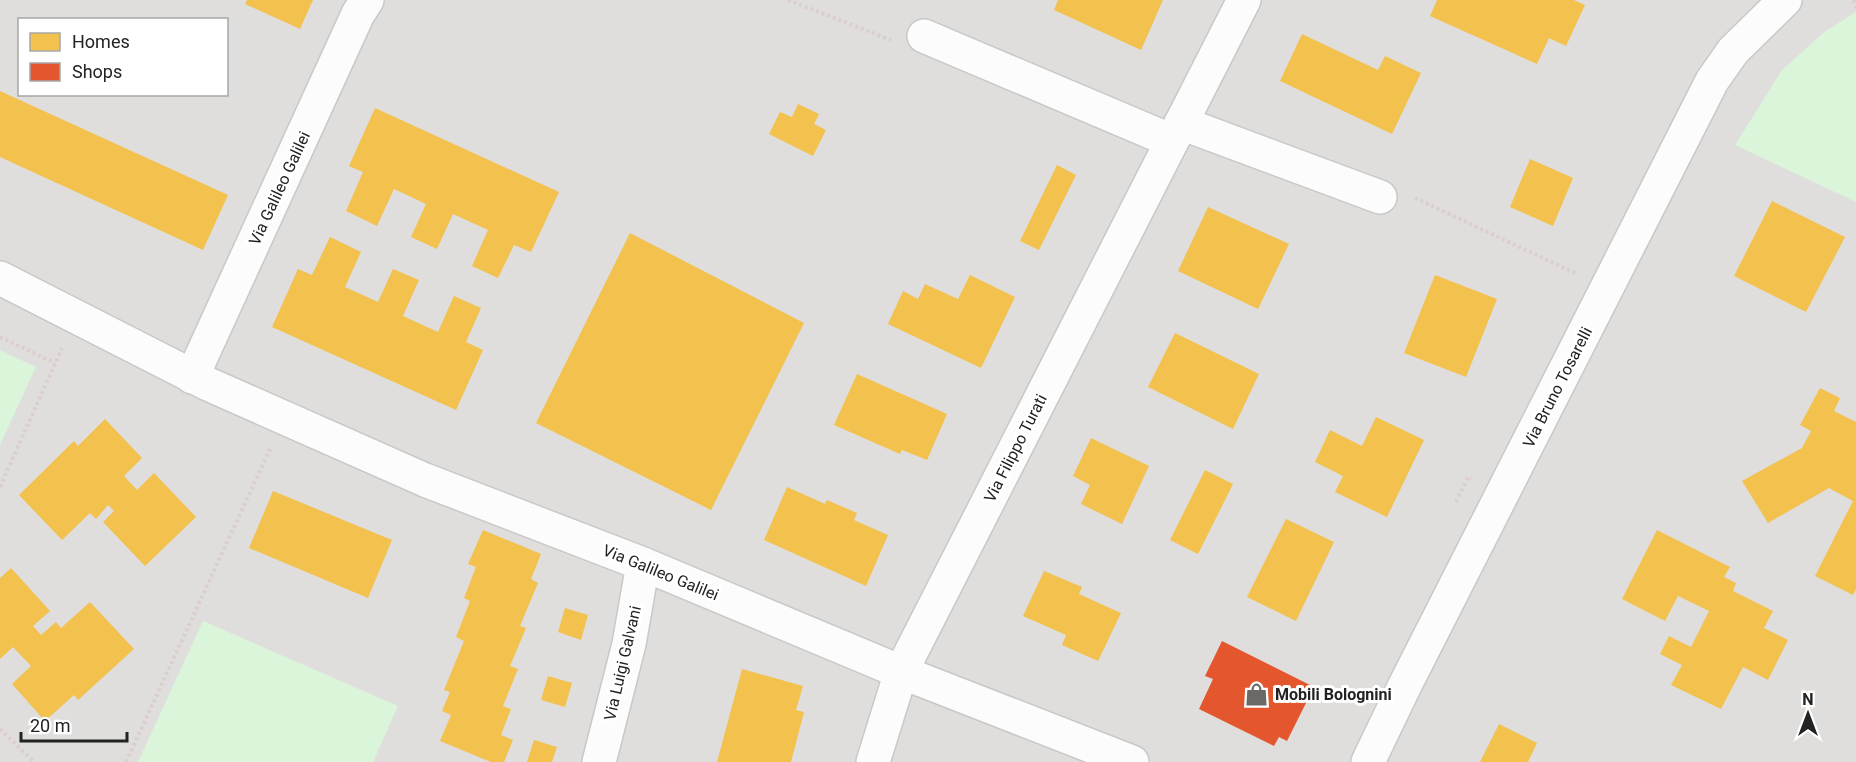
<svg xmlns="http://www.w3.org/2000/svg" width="1856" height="762" font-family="Roboto,sans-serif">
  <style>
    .residential { fill: #dfdedc; fill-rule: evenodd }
    .park { fill: #daf5da }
    .homes { fill: #f2c14e }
    .shops { fill: #e4572e }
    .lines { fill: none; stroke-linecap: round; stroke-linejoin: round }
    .minor-casing { stroke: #c9c8c7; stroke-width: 36 }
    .path { stroke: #dccecd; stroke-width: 4; stroke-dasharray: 3 3; stroke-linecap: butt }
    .minor { stroke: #fdfcfc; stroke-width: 33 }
    .labels { text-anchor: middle; stroke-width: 6; stroke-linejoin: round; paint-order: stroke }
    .street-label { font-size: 16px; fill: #222; stroke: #fff }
    .poi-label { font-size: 16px; font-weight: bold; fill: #222; stroke: #fff; text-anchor: start }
  </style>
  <rect width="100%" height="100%" fill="#f0eeeb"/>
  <path class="residential" d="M0 0H1856V762H0ZM20 20H226V94H20Z"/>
  <g class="park">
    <path d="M1856 12V202L1735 145 1782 70 1824 32Z"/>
    <path d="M0 350 36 367 0 445Z"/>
    <path d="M203 621 398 706 373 762H138Z"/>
  </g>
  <g class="homes">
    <path d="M247 0H313L300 29 245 4Z"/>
    <path d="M1058 0H1163L1141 50 1054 10Z"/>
    <path d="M1437 0H1574L1585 5 1566 46 1549 38 1537 64 1430 16Z"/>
    <path d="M1302 34 1378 70 1385 56 1421 73 1392 134 1280 81Z"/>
    <path d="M0 91 228 195 203 250 0 157Z"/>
    <path d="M798 104 819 114 814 124 826 130 813 156 769 134 780 112 792 117Z"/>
    <path d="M375 108 559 192 531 252 514 245 498 278 472 266 488 230 453 214 437 249 411 237 426 204 394 189 377 226 346 211 363 172 349 166Z"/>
    <path d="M1530 159 1573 178 1553 226 1510 207Z"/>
    <path d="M1057 165 1076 175 1039 250 1020 241Z"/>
    <path d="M1772 201 1845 237 1806 312 1734 276Z"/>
    <path d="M1208 207 1289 244 1258 309 1178 271Z"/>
    <path d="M630 233 804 323 711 510 536 423Z"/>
    <path d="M330 237 361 252 345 287 378 302 393 269 419 280 403 316 438 332 454 296 481 308 466 342 483 350 456 410 272 327 298 269 312 275Z"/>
    <path d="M970 275 1015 297 981 368 888 324 903 291 918 299 925 284 958 299Z"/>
    <path d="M1435 275 1497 299 1466 377 1404 353Z"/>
    <path d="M1175 333 1259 374 1233 429 1148 387Z"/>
    <path d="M857 374 947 414 927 460 902 450 900 454 834 425Z"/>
    <path d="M1820 388 1840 398 1834 411 1856 422V589L1853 595 1815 576 1853 501 1829 488 1768 523 1742 481 1802 448 1811 431 1800 425Z"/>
    <path d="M1376 417 1424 440 1387 517 1335 492 1343 476 1315 462 1330 430 1362 446Z"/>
    <path d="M105 419 142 458 124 476 137 490 154 473 196 517 145 566 103 522 114 511 108 505 96 519 90 513 62 540 19 495 74 441 78 446Z"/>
    <path d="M1091 438 1149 466 1122 524 1081 504 1090 485 1073 476Z"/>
    <path d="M1205 470 1233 484 1198 554 1170 540Z"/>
    <path d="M787 487 825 504 827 500 857 513 854 520 888 535 866 586 764 540Z"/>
    <path d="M273 491 392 540 368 598 249 548Z"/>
    <path d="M1286 519 1334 542 1296 621 1247 597Z"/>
    <path d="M483 530 541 554 531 579 538 583 520 626 526 628 510 666 518 669 503 706 511 709 501 735 513 740 504 762H491L440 741 451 715 442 711 450 692 444 690 464 641 456 637 470 601 464 598 476 567 468 564Z"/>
    <path d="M1657 530 1730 567 1724 577 1736 583 1733 591 1773 611 1764 628 1788 640 1768 680 1743 667 1721 709 1671 685 1682 665 1660 654 1669 636 1691 647 1709 611 1678 596 1665 621 1622 599Z"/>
    <path d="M11 568 50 611 33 626 41 635 56 622 61 628 90 602 134 649 78 700 74 695 45 721 12 684 31 666 13 647 0 659V578Z"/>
    <path d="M1044 571 1082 587 1079 594 1121 613 1098 661 1062 645 1066 635 1023 616Z"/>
    <path d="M565 608 588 615 581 640 558 632Z"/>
    <path d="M742 669 803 686 796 710 804 712 791 762H717Z"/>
    <path d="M548 676 572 683 565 707 541 700Z"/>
    <path d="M1499 724 1537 743 1528 762H1480Z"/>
    <path d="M534 740 557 747 552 762H527Z"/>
  </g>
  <path class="shops" d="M1222 641 1314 687 1287 741 1279 737 1274 746 1199 709 1213 679 1205 676Z"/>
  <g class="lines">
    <defs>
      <g id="minor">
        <path d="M924 36 1172 141"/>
        <path d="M1181 123 1380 197"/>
        <path d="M0 278 208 384 425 480 643 564 901 672 1132 762"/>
        <path d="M192 377 358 14 367 0"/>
        <path d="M599 762 629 644 643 564"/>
        <path d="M873 762 901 672 1244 0"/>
        <path d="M1368 762 1404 687 1712 81 1733 51 1785 0"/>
      </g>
    </defs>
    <use href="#minor" class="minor-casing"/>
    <g class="path">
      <path d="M788 0 891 40"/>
      <path d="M1854 0 1856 8"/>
      <path d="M1415 198 1577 274"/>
      <path d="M0 337 55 363"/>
      <path d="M0 487 62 348"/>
      <path d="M1456 502 1468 477 1471 479"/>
      <path d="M0 729 34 762"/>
      <path d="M126 762 270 449"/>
    </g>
    <use href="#minor" class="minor"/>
  </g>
  <defs>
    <symbol id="shop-bare" viewBox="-9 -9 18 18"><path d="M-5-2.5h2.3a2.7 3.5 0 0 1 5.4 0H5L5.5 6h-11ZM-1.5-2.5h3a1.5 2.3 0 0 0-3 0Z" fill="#6a6968" stroke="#fff" stroke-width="2.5" paint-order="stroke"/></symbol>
  </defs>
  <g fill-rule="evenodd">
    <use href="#shop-bare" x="1240" y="678" width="33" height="33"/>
  </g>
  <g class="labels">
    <g class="street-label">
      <text transform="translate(279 188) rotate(-65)" y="6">Via Galileo Galilei</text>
      <text transform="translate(1557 387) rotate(-63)" y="6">Via Bruno Tosarelli</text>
      <text transform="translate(1015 448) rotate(-63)" y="6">Via Filippo Turati</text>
      <text transform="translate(661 572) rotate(22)" y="6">Via Galileo Galilei</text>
      <text transform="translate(622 663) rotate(-77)" y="6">Via Luigi Galvani</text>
    </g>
    <g class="poi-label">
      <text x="1275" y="700">Mobili Bolognini</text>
    </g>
  </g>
  <rect x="18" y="18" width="210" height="78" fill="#ffffff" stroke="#a7a7a7" stroke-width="1.5"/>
  <rect x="30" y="33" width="30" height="18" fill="#f2c14e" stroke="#a7a7a7" stroke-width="1.5"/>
  <text x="72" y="48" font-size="18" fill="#222222">Homes</text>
  <rect x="30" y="63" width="30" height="18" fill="#e4572e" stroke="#a7a7a7" stroke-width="1.5"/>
  <text x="72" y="78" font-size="18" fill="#222222">Shops</text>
  <g transform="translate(1808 714)" stroke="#ffffff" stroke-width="4.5" paint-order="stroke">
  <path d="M0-4.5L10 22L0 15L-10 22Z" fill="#222222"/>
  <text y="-9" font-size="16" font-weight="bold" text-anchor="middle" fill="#222222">N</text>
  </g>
  <path d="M21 732v9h106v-9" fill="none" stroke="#222222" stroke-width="3"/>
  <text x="30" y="732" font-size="18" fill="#222222" stroke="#ffffff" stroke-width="4.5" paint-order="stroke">20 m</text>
</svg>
